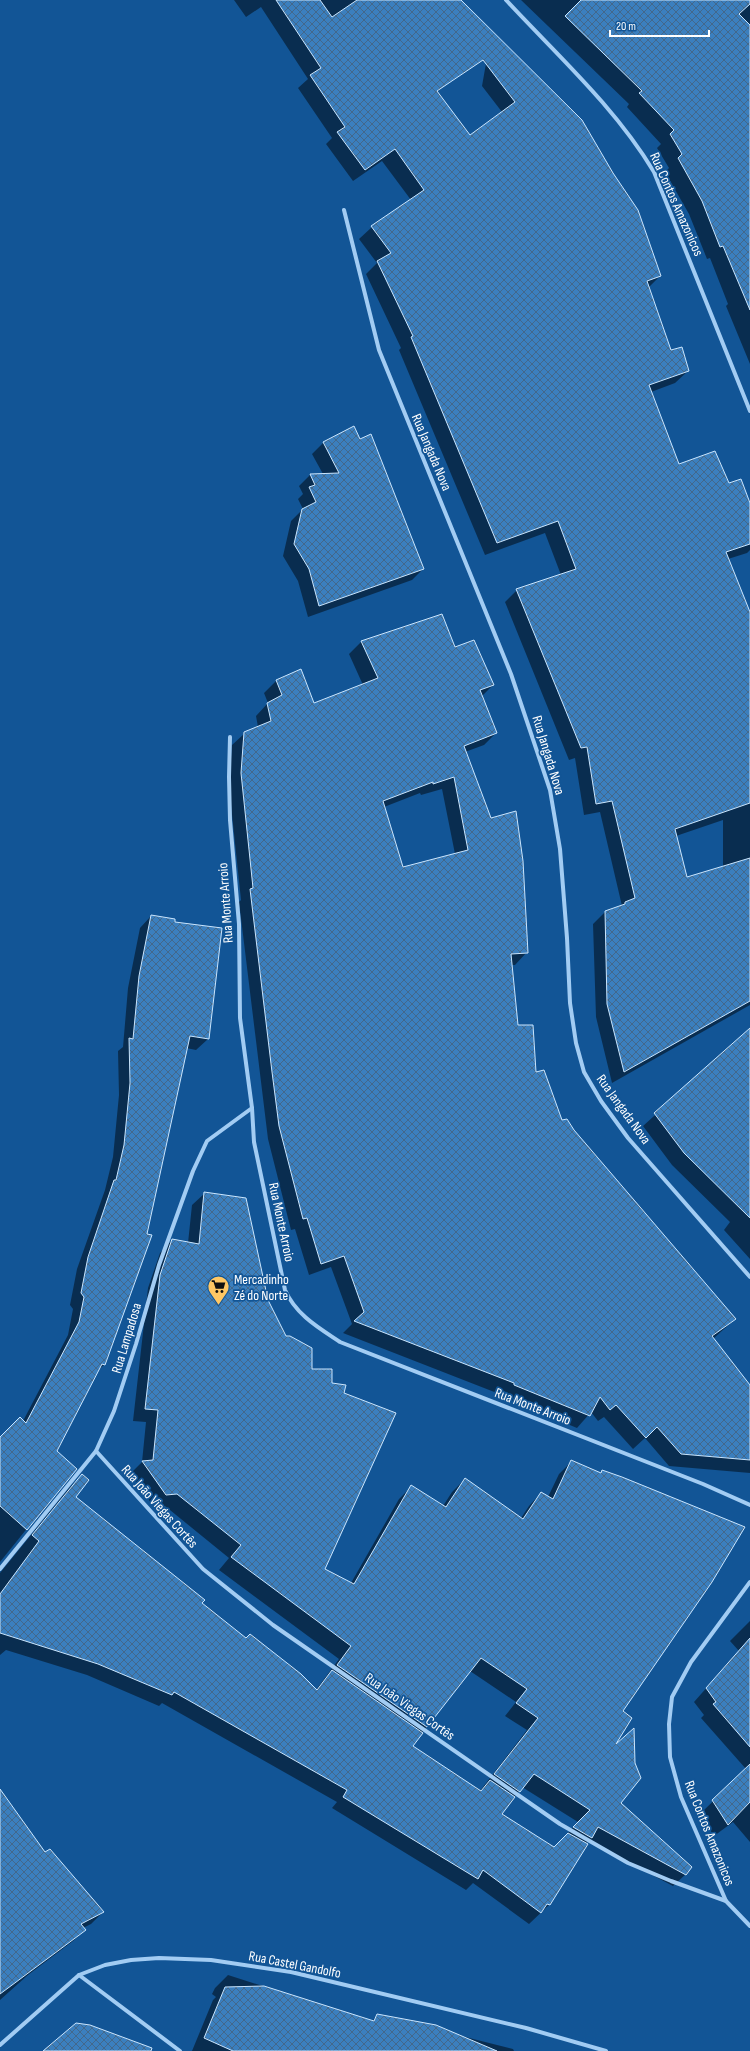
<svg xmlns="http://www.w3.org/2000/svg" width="750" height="2051" font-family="'Sofia Sans Condensed',sans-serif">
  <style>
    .shadow { fill: #0007; fill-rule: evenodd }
    .building { fill: url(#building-cross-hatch); stroke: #cae5fd; fill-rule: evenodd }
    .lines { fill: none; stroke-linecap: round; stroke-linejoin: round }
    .minor { stroke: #a2ccf3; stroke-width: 4 }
    .labels { text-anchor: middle; stroke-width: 3.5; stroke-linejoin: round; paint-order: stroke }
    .street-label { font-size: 14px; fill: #fff; stroke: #125596 }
    .poi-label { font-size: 14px; fill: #fff; stroke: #125596; text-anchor: start }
  </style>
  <defs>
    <pattern id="building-cross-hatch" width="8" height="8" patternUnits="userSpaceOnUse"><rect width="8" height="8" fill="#3b7fbe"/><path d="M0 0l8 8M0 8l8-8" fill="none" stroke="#43688b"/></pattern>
  </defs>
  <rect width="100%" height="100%" fill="#125596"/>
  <g class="shadow">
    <path d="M234 0H454L445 84 437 92 469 136 502 112 482 86 488 52 660 276 648 288 670 352 688 371 675 383 651 392 678 466 728 484 750 505V550L747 553 728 559 750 615V1005L612 1083 596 1017 593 924 605 912 622 906 600 812 584 815 575 758 569 760 505 602 517 590 561 575 545 533 485 555 399 350 401 348 366 274 377 263 359 239 372 227 411 200 382 161 353 181 326 144 332 138 298 88 308 79 261 7 246 17ZM723 820V867L687 878 676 836Z"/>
    <path d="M521 0H750V364L726 306 728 304 710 258 707 259 689 214 665 172 669 168 657 148 661 144 627 107 629 104Z"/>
    <path d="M354 427 423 569 412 580 308 617 298 581 283 556 291 521 303 509 298 499 303 494 299 486 310 475 323 474 312 454 323 443Z"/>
    <path d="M442 615 455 648 493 685 482 696 496 733 484 745 465 752 527 952 515 965H511L517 1026 536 1073 562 1122 573 1130 735 1319 713 1339 750 1386V1473L669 1466 645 1438 633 1449 604 1417 598 1421 591 1412 577 1428 502 1397V1395L343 1333 352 1324 331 1267 309 1275 295 1229 291 1230 268 1139 239 902 241 900 229 786 232 745 245 733 258 727 256 716 268 703 264 693 276 681 300 670 314 705 363 685 349 654 361 642ZM442 789 455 854 403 869 384 807 420 793 421 795Z"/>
    <path d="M151 916 208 1039 196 1050 186 1048 104 1365 97 1371 56 1451 75 1469 0 1562V1439L23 1421 68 1335 73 1309 70 1305 77 1269 105 1190 113 1157 119 1095 118 1051 123 1047 128 988 140 928Z"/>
    <path d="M750 1029V1259L724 1230 730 1222 672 1165 643 1126Z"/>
    <path d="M205 1193 267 1300 285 1337 311 1370 323 1569 351 1583 399 1499 412 1486 443 1506 452 1492 465 1479 521 1518 529 1506 541 1493 548 1497 559 1474 571 1462 600 1473 602 1471 621 1711 613 1748 620 1803 686 1874 673 1886 588 1841 549 1905 529 1924 473 1883 466 1890 332 1808 337 1802 162 1703 159 1706 87 1675 6 1650 0 1655V1573L70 1487 82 1475 75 1497 246 1640 316 1690 339 1659 219 1570 229 1558 165 1506 154 1507 130 1474 142 1462 146 1422 133 1421 148 1288 160 1253 172 1240 188 1243 192 1205ZM470 1671 516 1702 505 1716 527 1730 480 1791 411 1747ZM522 1787 578 1822 554 1848 501 1815Z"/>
    <path d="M750 1621V1842L733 1822 714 1836 700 1814 746 1769 701 1718 704 1715 694 1702 739 1651 730 1641Z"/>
    <path d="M0 1796 45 1854 103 1912 91 1924 83 1928 84 1930 73 1941 28 1975 0 2000Z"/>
    <path d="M228 1975 372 2021 378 2015 513 2049 514 2051H192L213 2000 216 1997 212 1994 215 1988Z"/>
  </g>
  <g class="building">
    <path d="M276 0H320L332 17 357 0H461L582 120 613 173 638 210 661 276 647 281 671 350 682 347 689 371 649 385 679 464 715 451 729 483 741 479 750 503V544L726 552 750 612V803L675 829 687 877 750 858V1001L624 1072 607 1004 605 911 625 904V902L635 898 612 801 596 804 587 747 581 748 516 589 576 569 558 521 497 543 411 337 413 336 377 261 391 253 371 226 424 190 395 149 365 170 337 132 345 127 310 75 321 68ZM483 60 515 102 470 135 437 91Z"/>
    <path d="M581 0H750V4L739 14 750 25V310L723 246 720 247 702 201 678 158 682 154 670 134 674 130 639 93 642 91 565 16Z"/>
    <path d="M354 426 360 439 371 434 424 569 319 606 309 569 294 544 302 509 316 502 309 487 315 485 310 474 339 473 323 442Z"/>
    <path d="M442 614 455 647 474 640 494 685 480 690 497 733 464 746 491 818 516 811 523 861 528 953 511 954 518 1025H533L536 1072 544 1070 562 1120 567 1119 574 1130 736 1319 712 1336 750 1385V1460L681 1454 657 1427 646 1438 616 1405 610 1410 600 1397 590 1416 514 1385V1383L354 1321 364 1312 344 1256 321 1264 307 1218 303 1219 279 1126 272 1072 250 889 253 888 241 773 244 732 271 721 267 703 282 695 276 680 301 669 314 703 378 678 361 641ZM454 777 468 850 403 867 383 801 433 782V784Z"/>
    <path d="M151 915 175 919V922L222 928 209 1039 190 1036 147 1234 152 1235 105 1365 102 1364 57 1451 77 1469 27 1530 0 1506V1437L20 1417 26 1423 79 1322 84 1297 81 1293 88 1257 114 1180H116L124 1145 130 1083 129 1038 133 1039 139 976Z"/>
    <path d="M750 1028V1218L684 1153 654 1113Z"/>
    <path d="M204 1192 246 1198 268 1300 286 1336H290L312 1348V1369H332V1383L346 1385 344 1393 396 1413 325 1569 354 1584 411 1485 446 1507 465 1478 523 1519 541 1492 553 1499 571 1460 601 1473 602 1470 622 1477 745 1527 712 1582 623 1711 632 1718 616 1744 634 1728 635 1763 641 1778 621 1803 692 1867 686 1875 598 1827 592 1838 573 1827 590 1810 534 1774 520 1792 494 1774 538 1718 516 1703 527 1689 481 1658 427 1727 337 1665 351 1646 231 1557 241 1545 177 1494 166 1495 142 1461 153 1460 158 1410 145 1409 160 1275 172 1239 199 1244Z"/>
    <path d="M82 1474 89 1480 76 1497 205 1600 202 1603 246 1638 250 1634 301 1674 317 1690 332 1670 423 1733 413 1746 481 1791 490 1780 515 1797 502 1814 554 1847 568 1833 588 1844 550 1905 547 1904 541 1913 483 1870 478 1879 343 1797 347 1790 174 1692 172 1695 98 1664 0 1633V1594L39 1541 32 1535Z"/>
    <path d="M750 1638V1747L713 1704 716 1702 706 1688Z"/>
    <path d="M750 1764V1802L728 1825 712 1800Z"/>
    <path d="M0 1789 45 1852 50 1849 104 1912 81 1924 86 1930 0 1994Z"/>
    <path d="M264 1986 374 2021 377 2014 436 2025 497 2051H233L204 2038 225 1987Z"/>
    <path d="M76 2023 90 2025 152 2048 151 2051H43Z"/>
  </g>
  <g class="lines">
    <g class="minor">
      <path d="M506 0C557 55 615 107 654 172L750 411"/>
      <path d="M344 210 379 350 511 674 550 790 560 849 567 938 570 1003 576 1043 584 1072 601 1101 628 1138 750 1277"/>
      <path d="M230 737 229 777 230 820 239 924 240 1018 252 1108 254 1142 285 1290C296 1315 319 1328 340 1342L703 1484 750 1505"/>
      <path d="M96 1451 203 1569 273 1625 560 1824 628 1863 671 1881 726 1901 750 1926"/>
      <path d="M0 1569 96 1451 114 1411 136 1344 159 1265 193 1171 207 1141 252 1108"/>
      <path d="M726 1901 681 1797 670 1757 669 1724 672 1697 691 1662 750 1582"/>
      <path d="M79 1975 180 2051"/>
      <path d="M0 2045 79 1975 105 1965 131 1960 159 1958 211 1960 291 1972 526 2028 606 2051"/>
    </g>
  </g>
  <defs>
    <symbol id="supermarket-pin" viewBox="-11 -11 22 30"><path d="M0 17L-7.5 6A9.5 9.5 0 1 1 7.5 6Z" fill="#ffc764" stroke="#125596"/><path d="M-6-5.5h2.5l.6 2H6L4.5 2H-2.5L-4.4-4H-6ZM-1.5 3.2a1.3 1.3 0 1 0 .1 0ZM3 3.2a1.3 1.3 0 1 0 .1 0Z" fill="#111"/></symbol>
  </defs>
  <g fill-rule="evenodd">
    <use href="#supermarket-pin" x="206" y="1274" width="25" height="34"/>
  </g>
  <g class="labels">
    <g class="street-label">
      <text transform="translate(677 204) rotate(66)" y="5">Rua Contos Amazonicos</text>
      <text transform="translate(432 452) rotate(67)" y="5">Rua Jangada Nova</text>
      <text transform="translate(549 755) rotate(73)" y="5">Rua Jangada Nova</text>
      <text transform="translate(225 903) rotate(-94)" y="5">Rua Monte Arroio</text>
      <text transform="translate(624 1109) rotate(54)" y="5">Rua Jangada Nova</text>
      <text transform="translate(282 1222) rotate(78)" y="5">Rua Monte Arroio</text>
      <text transform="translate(126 1338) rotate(-73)" y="5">Rua Lampadosa</text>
      <text transform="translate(533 1406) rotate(21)" y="5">Rua Monte Arroio</text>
      <text transform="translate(160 1506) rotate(48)" y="5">Rua João Viegas Cortês</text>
      <text transform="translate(410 1706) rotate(35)" y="5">Rua João Viegas Cortês</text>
      <text transform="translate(710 1833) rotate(68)" y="5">Rua Contos Amazonicos</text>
      <text transform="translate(295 1964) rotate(11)" y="5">Rua Castel Gandolfo</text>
    </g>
    <g class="poi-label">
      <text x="234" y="1284">Mercadinho<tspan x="234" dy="16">Zé do Norte</tspan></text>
    </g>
  </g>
  <path d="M610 30v6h99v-6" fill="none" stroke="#ffffff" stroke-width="2"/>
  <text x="616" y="30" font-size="12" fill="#ffffff" stroke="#125596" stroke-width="3" paint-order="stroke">20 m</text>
</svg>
